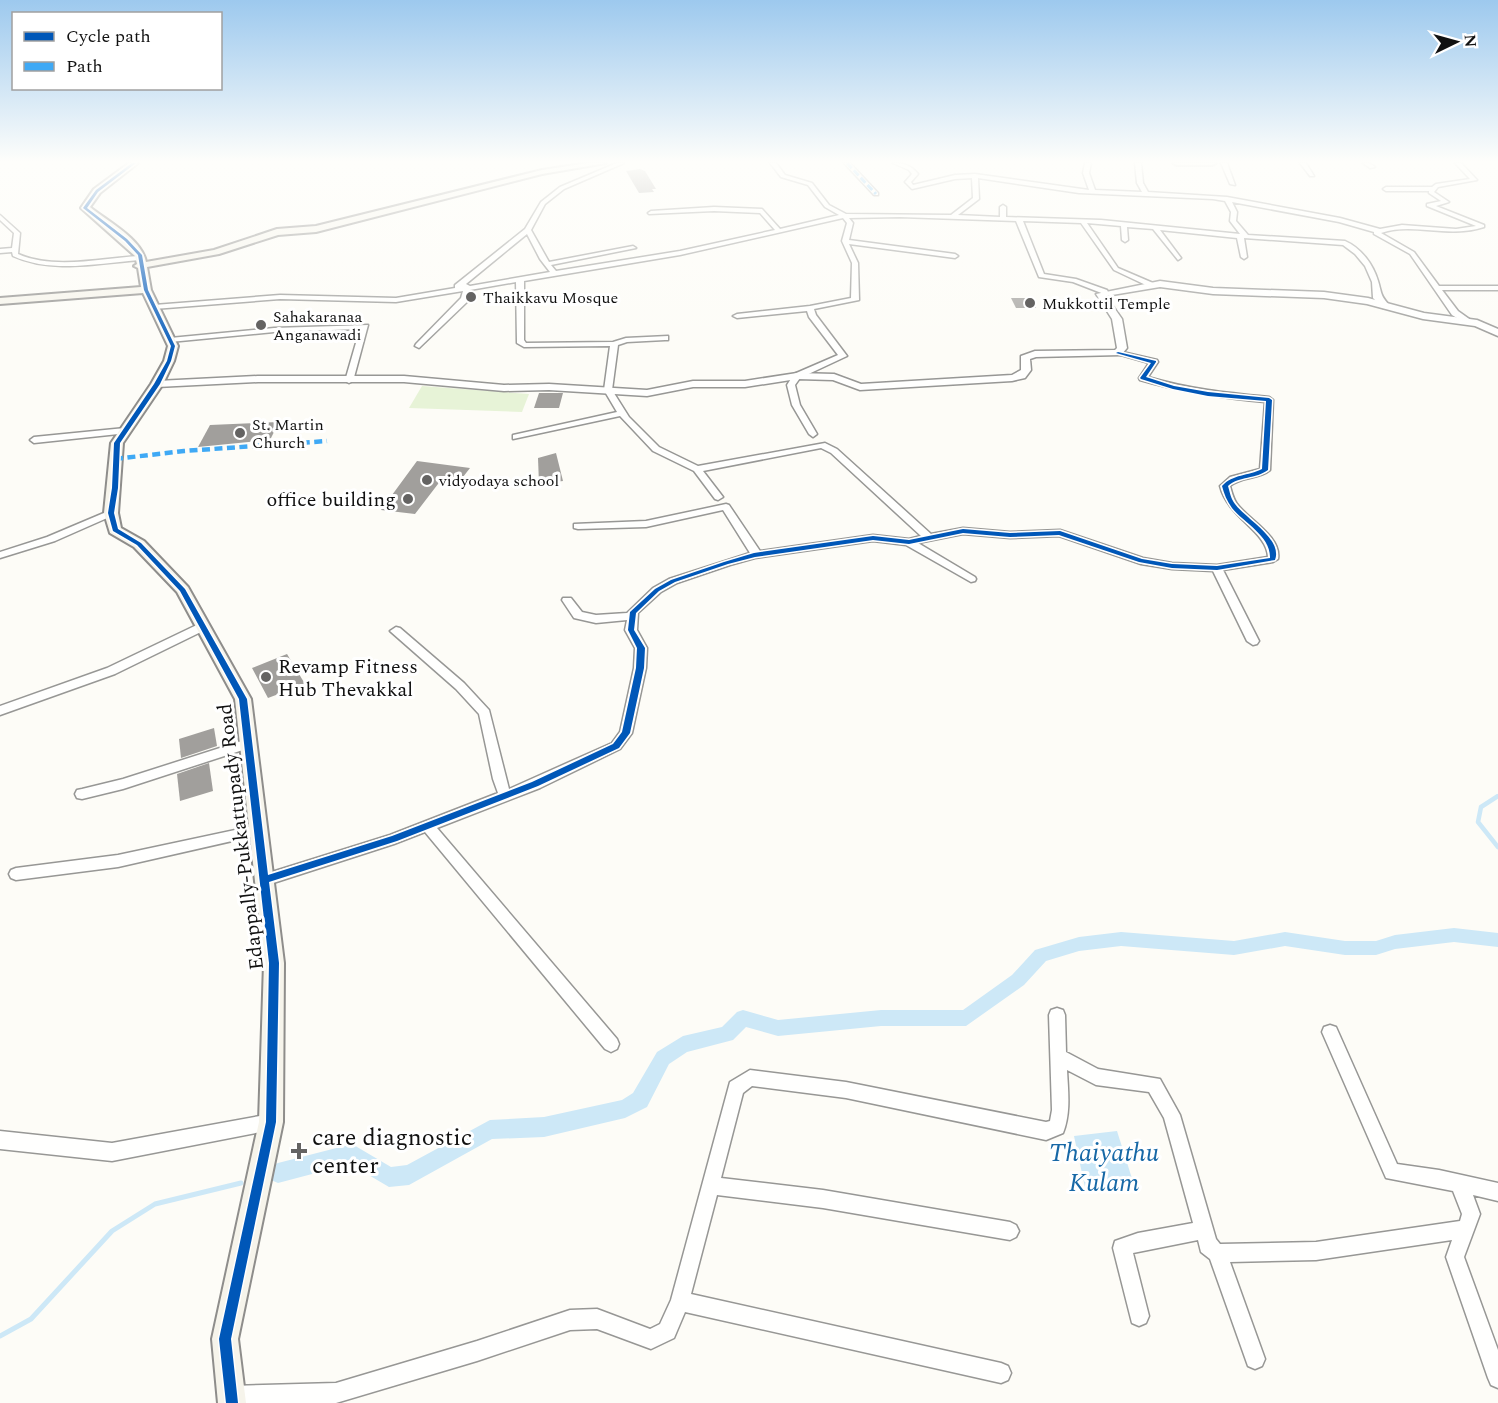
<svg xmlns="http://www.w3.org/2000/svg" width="1498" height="1403" font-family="Spectral,serif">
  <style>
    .green { fill: #e7f3d7 }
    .water { fill: #cde8f7 }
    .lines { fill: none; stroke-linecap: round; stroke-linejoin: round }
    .stream-far1 { stroke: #cde8f7; stroke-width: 4.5 }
    .stream { stroke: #cde8f7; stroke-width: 5 }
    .canal { fill: #cde8f7; fill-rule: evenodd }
    .building { fill: #a19f9c }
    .minor-casing { stroke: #979795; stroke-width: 3 }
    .tertiary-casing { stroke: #979795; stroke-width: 3 }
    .secondary-casing { stroke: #8e8d8b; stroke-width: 4 }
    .minor { fill: #fffffe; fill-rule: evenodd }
    .tertiary { fill: #fffffe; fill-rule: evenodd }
    .secondary { fill: #f6f4eb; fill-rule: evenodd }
    .quiet-far1 { stroke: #3fa9f5; stroke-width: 3; stroke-dasharray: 7 3; stroke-linecap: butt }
    .quiet { stroke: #3fa9f5; stroke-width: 4.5; stroke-dasharray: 8 4.5; stroke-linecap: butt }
    .cycleway-casing { stroke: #fff; stroke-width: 3 }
    .cycleway { fill: #0057b8; fill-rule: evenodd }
    .poi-dot { fill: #646362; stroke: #fff; stroke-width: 2 }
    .labels { text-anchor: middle; stroke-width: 6; stroke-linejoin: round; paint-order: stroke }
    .far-poi-label { font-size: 16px; fill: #111; stroke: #fff; text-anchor: start }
    .poi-label { font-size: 20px; fill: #111; stroke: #fff; text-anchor: end }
    .street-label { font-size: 20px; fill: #111; stroke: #fff }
    .near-poi-label { font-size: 24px; fill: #111; stroke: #fff; text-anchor: start }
    .near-water-label { font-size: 26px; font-style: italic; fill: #1768a6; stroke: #fff }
  </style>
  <rect width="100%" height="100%" fill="#fdfcf7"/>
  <path class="green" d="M422 386 529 394 522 412 409 408Z"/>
  <path class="water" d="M1117 1131 1135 1188 1086 1192 1074 1136Z"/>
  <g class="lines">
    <path class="stream-far1" d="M1498 796 1481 807 1478 822 1498 847"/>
    <path class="stream" d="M0 1336 31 1319 112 1231 155 1204 241 1183"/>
    <path class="canal" d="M1454 928 1498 933V947L1454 942 1395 949 1376 955H1345L1285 946 1234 955 1121 946 1079 951 1046 961 1024 985 966 1026H881L778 1036 746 1027 733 1040 687 1052 669 1064 647 1107 625 1118 544 1137 492 1139 409 1185 389 1187 350 1164 278 1183 271 1180 268 1173 271 1166 278 1163 352 1144 391 1167 407 1165 490 1120 544 1117 622 1100 633 1093 657 1052 683 1036 722 1027 737 1012 743 1010 778 1020 881 1010H963L1012 975 1035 950 1079 937 1121 932 1234 941 1285 932 1345 941H1376L1395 935Z"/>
  </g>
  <g class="building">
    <path d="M640 169 645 171 656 189H652L654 192 639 193 626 171Z"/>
    <path d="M1011 298H1030L1036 308H1016Z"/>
    <path d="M539 393H563L559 408H534Z"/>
    <path d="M279 422 270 440 198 447 210 425Z"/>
    <path d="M556 453 563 481 539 484 538 458Z"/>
    <path d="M417 461 470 468 456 486 438 484 415 514 381 510Z"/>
    <path d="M287 654 305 684 268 698 252 668Z"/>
    <path d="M214 728 217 746 181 758 179 739Z"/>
    <path d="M209 763 213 791 180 801 177 774Z"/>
  </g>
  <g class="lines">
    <defs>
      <g id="minor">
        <path d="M617 163H624L564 189 545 204 531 230 549 262 633 246 636 248 551 265 556 271 680 251 775 230 760 213 714 211 649 214 648 213 651 211 714 207 762 209 780 229 839 215 825 207 808 185 781 177 770 163H776L785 175 812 183 829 205 846 214 951 215 973 198 972 178 955 179 912 189 905 182 912 174 909 170 893 163C904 163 912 166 918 174L911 182 913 185 955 175 975 174 1089 190 1083 173 1085 163H1091L1089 173 1095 190 1142 192 1137 183 1135 163H1141L1143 183 1148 192 1227 197 1340 218 1380 229 1402 225 1456 229 1476 226 1427 206V204L1441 201 1429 193V191H1386L1383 189 1386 187H1432L1436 184 1470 179 1455 163H1461L1477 180 1438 187 1434 192 1449 202 1436 206 1484 225V227C1447 239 1415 222 1381 233L1414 252 1439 286H1498V290H1442L1458 311 1472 321 1465 323 1452 315 1410 254 1374 234V232L1339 222 1232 202 1237 212 1236 221 1248 235 1345 241C1361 248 1373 264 1378 281 1382 294 1380 295 1390 306L1383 308 1373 298 1372 282 1365 266 1355 254 1343 245 1244 238 1247 257 1244 259 1241 257 1237 238 1160 230 1181 258 1178 260 1153 229 1127 227 1128 240 1125 242 1122 240 1121 226 1087 223 1118 268 1153 283 1154 285 1150 287 1114 270 1081 223 1023 221 1044 274 1076 279 1107 290 1108 292 1104 294 1073 282 1039 277 1016 221 900 217 849 218 853 223 849 240 955 254 958 256 955 258 849 244 858 263 859 300 814 309 816 315 847 356 800 378 795 385 800 405 817 434 813 437 809 434 792 405 787 385 794 374 838 355 809 317 807 311 737 318 733 316 737 314 810 306 851 298 852 263 842 241 847 223 843 218 680 255 524 281V340L526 343 613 342 626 338 668 336V340H665L627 342 618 345 612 390 629 417 659 447 698 466 825 443 837 449 931 534 963 528 1010 532 1060 530 1143 558 1172 563 1217 565 1268 557C1267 531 1228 518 1220 486L1230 477 1260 469 1265 402C1222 398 1181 392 1140 380L1139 378 1149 363 1114 353 1118 351 1157 360 1158 362 1148 377C1188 389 1227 393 1269 397L1273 400 1270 470C1258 480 1241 476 1230 486 1232 493 1233 498 1237 504 1248 519 1282 537 1278 559L1273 562 1223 570 1259 641 1257 644 1253 645 1247 641 1213 571 1172 569 1141 564 1059 536 1010 538 963 534 918 543 975 577 976 579 975 581 971 582 906 545 873 541 755 558 730 565 677 583 661 592 638 613 637 630 647 648 646 668 632 733 620 749 540 788 437 828 617 1039 619 1044 617 1049 611 1052 605 1049 425 832 394 844 264 886 259 884 257 880 259 876 390 835 498 793 493 779 479 714 456 689 390 631 396 627 400 628 464 683 489 710 509 789 612 743 620 732 634 668 635 648 625 630 627 620 596 623 574 618 562 600 563 598H571L582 612 596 615 627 613 653 588 669 579 750 553 723 510 646 527 578 529 574 528V524L646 521 726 504 729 505 760 551 873 535 909 539 921 536 831 453 821 448 703 471 723 497 718 500 715 499 694 471 653 451 620 416 513 439V435L617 412 604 390 610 346 524 347 517 343 516 282 470 290 468 301 419 348 415 346 416 344 461 298 463 291 396 302 280 299 154 309 150 307 154 305 280 295 396 298 455 288V285L525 229 541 202 560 187ZM978 178 1079 193 1213 199 1225 201 1231 212 1230 221 1240 234 1101 220 1006 217V207L1003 205 1000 207V217L958 215 979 199ZM527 234 540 259 550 272 470 286 466 284Z"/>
        <path d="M844 163H850L878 193V195H874Z"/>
        <path d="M1221 163H1227L1235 185 1230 184Z"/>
        <path d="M1300 163H1306L1314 176H1310Z"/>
        <path d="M1363 163H1369L1375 167 1370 168Z"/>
        <path d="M0 215 20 233 18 254C55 270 102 258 140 256L143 258 140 260C99 263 52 274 13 256L12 252 0 253V249L12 248 14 233 0 220Z"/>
        <path d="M368 325 353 381 349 383 345 381 360 329 274 332 170 342 166 340 170 338 274 328Z"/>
        <path d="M125 428 129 431 128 433 34 443 30 440 34 437Z"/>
        <path d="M111 510 114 511V515L55 541 0 558V552L47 537Z"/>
        <path d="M203 622 209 626 207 629 115 674 0 715V706L107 668Z"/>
        <path d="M248 739 252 741 254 744 252 747 123 789 82 799 77 798 75 794 77 790 82 789 123 779Z"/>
        <path d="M258 825 263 826 265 830 263 834 118 867 16 880 11 878 9 874 11 870 16 868 118 855Z"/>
        <path d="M1057 1008 1063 1010 1065 1015 1066 1052 1098 1069 1160 1079 1180 1115 1216 1239 1220 1244 1316 1242 1460 1221 1462 1214 1453 1191 1386 1178 1322 1032 1324 1027 1330 1025 1336 1027 1397 1164 1439 1170 1498 1183V1201L1473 1195 1480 1214 1464 1257 1498 1350V1388L1491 1385 1488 1378 1446 1257 1452 1240 1316 1260 1230 1262 1265 1359 1262 1366 1255 1369 1248 1366 1210 1259 1201 1252 1198 1240 1133 1253 1149 1316 1146 1323 1139 1326 1132 1323 1113 1248 1115 1241 1138 1233 1193 1223 1164 1118 1149 1092 1096 1085 1067 1070C1068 1091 1071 1113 1063 1133L1046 1140 846 1098 752 1086 743 1093 721 1178 823 1190 1010 1222 1016 1225 1019 1231 1016 1237 1010 1240 823 1208 717 1195 691 1294 1001 1363 1008 1366 1011 1373 1008 1380 1001 1383 685 1312 674 1338 651 1349 597 1329 570 1330 477 1361 336 1403H224L221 1396 224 1389 231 1386 336 1383 477 1341 570 1310 597 1309 650 1329 660 1324 671 1300 730 1082 750 1070 846 1082 1046 1122 1050 1121 1052 1110 1049 1015 1051 1010Z"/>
        <path d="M271 1114 277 1116 279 1122 277 1128 271 1130 112 1161 0 1149V1131L112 1143Z"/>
      </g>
      <path id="tertiary" d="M1160 281 1213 288 1324 292 1368 298 1424 313 1477 320 1498 329V336L1475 326 1423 319 1367 304 1324 298 1213 294 1160 287 1106 296 1122 319 1127 348 1121 355 1036 357 1030 359 1031 370 1025 378 1012 381 860 390 833 380 797 379 745 387H693L647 396 549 390 504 391 404 382H258L157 387 152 384 157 381 258 376H404L504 385 549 384 647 390 693 381H745L797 373 834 374 861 384 1012 375 1021 370V356L1035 351 1115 350 1117 348 1112 319 1096 294Z"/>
      <g id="secondary">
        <path d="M129 163H138L100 193 90 207C107 221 142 239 146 262L214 250 277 229 316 226 542 170 588 163H606L542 174 316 232 278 235 219 254 147 267 151 290 178 346 174 361 163 384 123 443 118 513 121 528 144 541 188 587 251 699 284 963 283 1122 238 1339 246 1403H218L212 1339 259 1122 264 963 235 699 177 592 134 547 110 533 104 513 111 443 151 384 164 361 168 346 143 293 0 304V298L141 287 138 268 134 266 137 264 135 256 81 208 94 189Z"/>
        <path d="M1173 163H1216L1212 165H1177Z"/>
      </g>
    </defs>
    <use href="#minor" class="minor-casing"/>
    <use href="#tertiary" class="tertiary-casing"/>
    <use href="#secondary" class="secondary-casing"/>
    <use href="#minor" class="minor"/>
    <use href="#tertiary" class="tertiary"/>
    <use href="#secondary" class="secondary"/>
    <path class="quiet-far1" d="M847 163 876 194"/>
    <path class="quiet" d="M115 459 184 451 327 441"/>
    <defs>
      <path id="cycleway" d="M132 163H136L98 192 87 208 127 239 142 255 148 290 175 346 171 361 160 384 120 443 118 488 114 513 118 529 141 543 185 589 247 699 268 875 392 836 532 782 613 744 622 732 636 668 637 648 628 630 630 612 655 589 671 580 724 562 754 553 873 536 909 540 963 529 1010 533 1060 531 1142 559 1172 564 1217 566 1270 558C1271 536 1244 523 1232 508 1227 501 1224 494 1222 486 1233 474 1248 476 1262 469L1266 401 1208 396 1173 389 1141 379 1140 378 1151 363 1116 353 1118 352 1156 361V362L1146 377 1174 386 1208 392 1269 398 1272 400 1268 470C1256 479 1239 476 1228 486 1230 493 1231 499 1235 504 1246 519 1283 539 1275 560L1217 570 1172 568 1139 562 1059 535 1010 537 963 533 909 544 873 540 755 557 728 564 675 582 659 591 636 613 634 630 645 648 644 668 630 733 619 748 538 786 397 841 269 882 279 963 276 1122 231 1339 238 1403H226L219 1339 266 1122 269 963 239 699 180 591 137 545 113 531 108 513 112 488 114 443 154 384 167 361 171 346 144 290 138 255 125 241 83 208 96 190Z"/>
    </defs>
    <use href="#cycleway" class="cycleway-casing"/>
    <use href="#cycleway" class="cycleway"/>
  </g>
  <linearGradient id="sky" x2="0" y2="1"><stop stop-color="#9dc9ee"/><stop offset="0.45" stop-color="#fefefb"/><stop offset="1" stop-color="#fefefb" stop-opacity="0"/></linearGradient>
  <rect width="1498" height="359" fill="url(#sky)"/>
  <g class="poi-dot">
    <circle cx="471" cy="297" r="6"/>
    <circle cx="1030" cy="303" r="6"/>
    <circle cx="261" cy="325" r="6"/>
    <circle cx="240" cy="433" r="6"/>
    <circle cx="427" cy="480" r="6"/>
    <circle cx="408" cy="499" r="6"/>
    <circle cx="266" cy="677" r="6"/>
    <path d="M296 1142h6v6h6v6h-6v6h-6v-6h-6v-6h6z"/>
  </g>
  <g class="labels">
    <g class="far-poi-label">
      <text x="483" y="303">Thaikkavu Mosque</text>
      <text x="1042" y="309">Mukkottil Temple</text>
      <text x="273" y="322">Sahakaranaa<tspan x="273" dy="18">Anganawadi</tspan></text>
      <text x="252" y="430">St. Martin<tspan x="252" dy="18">Church</tspan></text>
      <text x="439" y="486">vidyodaya school</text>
    </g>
    <g class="poi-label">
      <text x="396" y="506">office building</text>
      <text x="278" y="673" text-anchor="start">Revamp Fitness<tspan x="278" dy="23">Hub Thevakkal</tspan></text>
    </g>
    <g class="street-label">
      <text transform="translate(240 837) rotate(-97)" y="7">Edappally-Pukkattupady Road</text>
    </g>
    <g class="near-poi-label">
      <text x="312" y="1145">care diagnostic<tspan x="312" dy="28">center</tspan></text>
    </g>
    <g class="near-water-label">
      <text x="1104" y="1161">Thaiyathu<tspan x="1104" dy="30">Kulam</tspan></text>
    </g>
  </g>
  <rect x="12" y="12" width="210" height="78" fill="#ffffff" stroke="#a0a0a0" stroke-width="1.5"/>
  <rect x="24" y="32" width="30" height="9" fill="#0057b8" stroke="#a0a0a0" stroke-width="1.5"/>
  <text x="66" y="42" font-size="18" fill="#111111">Cycle path</text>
  <rect x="24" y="62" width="30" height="9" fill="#3fa9f5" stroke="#a0a0a0" stroke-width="1.5"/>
  <text x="66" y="72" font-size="18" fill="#111111">Path</text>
  <g transform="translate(1456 42) rotate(85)" stroke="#ffffff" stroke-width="4.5" paint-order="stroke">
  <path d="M0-4.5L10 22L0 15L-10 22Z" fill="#111111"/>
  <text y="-9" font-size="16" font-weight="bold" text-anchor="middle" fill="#111111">N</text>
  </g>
</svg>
